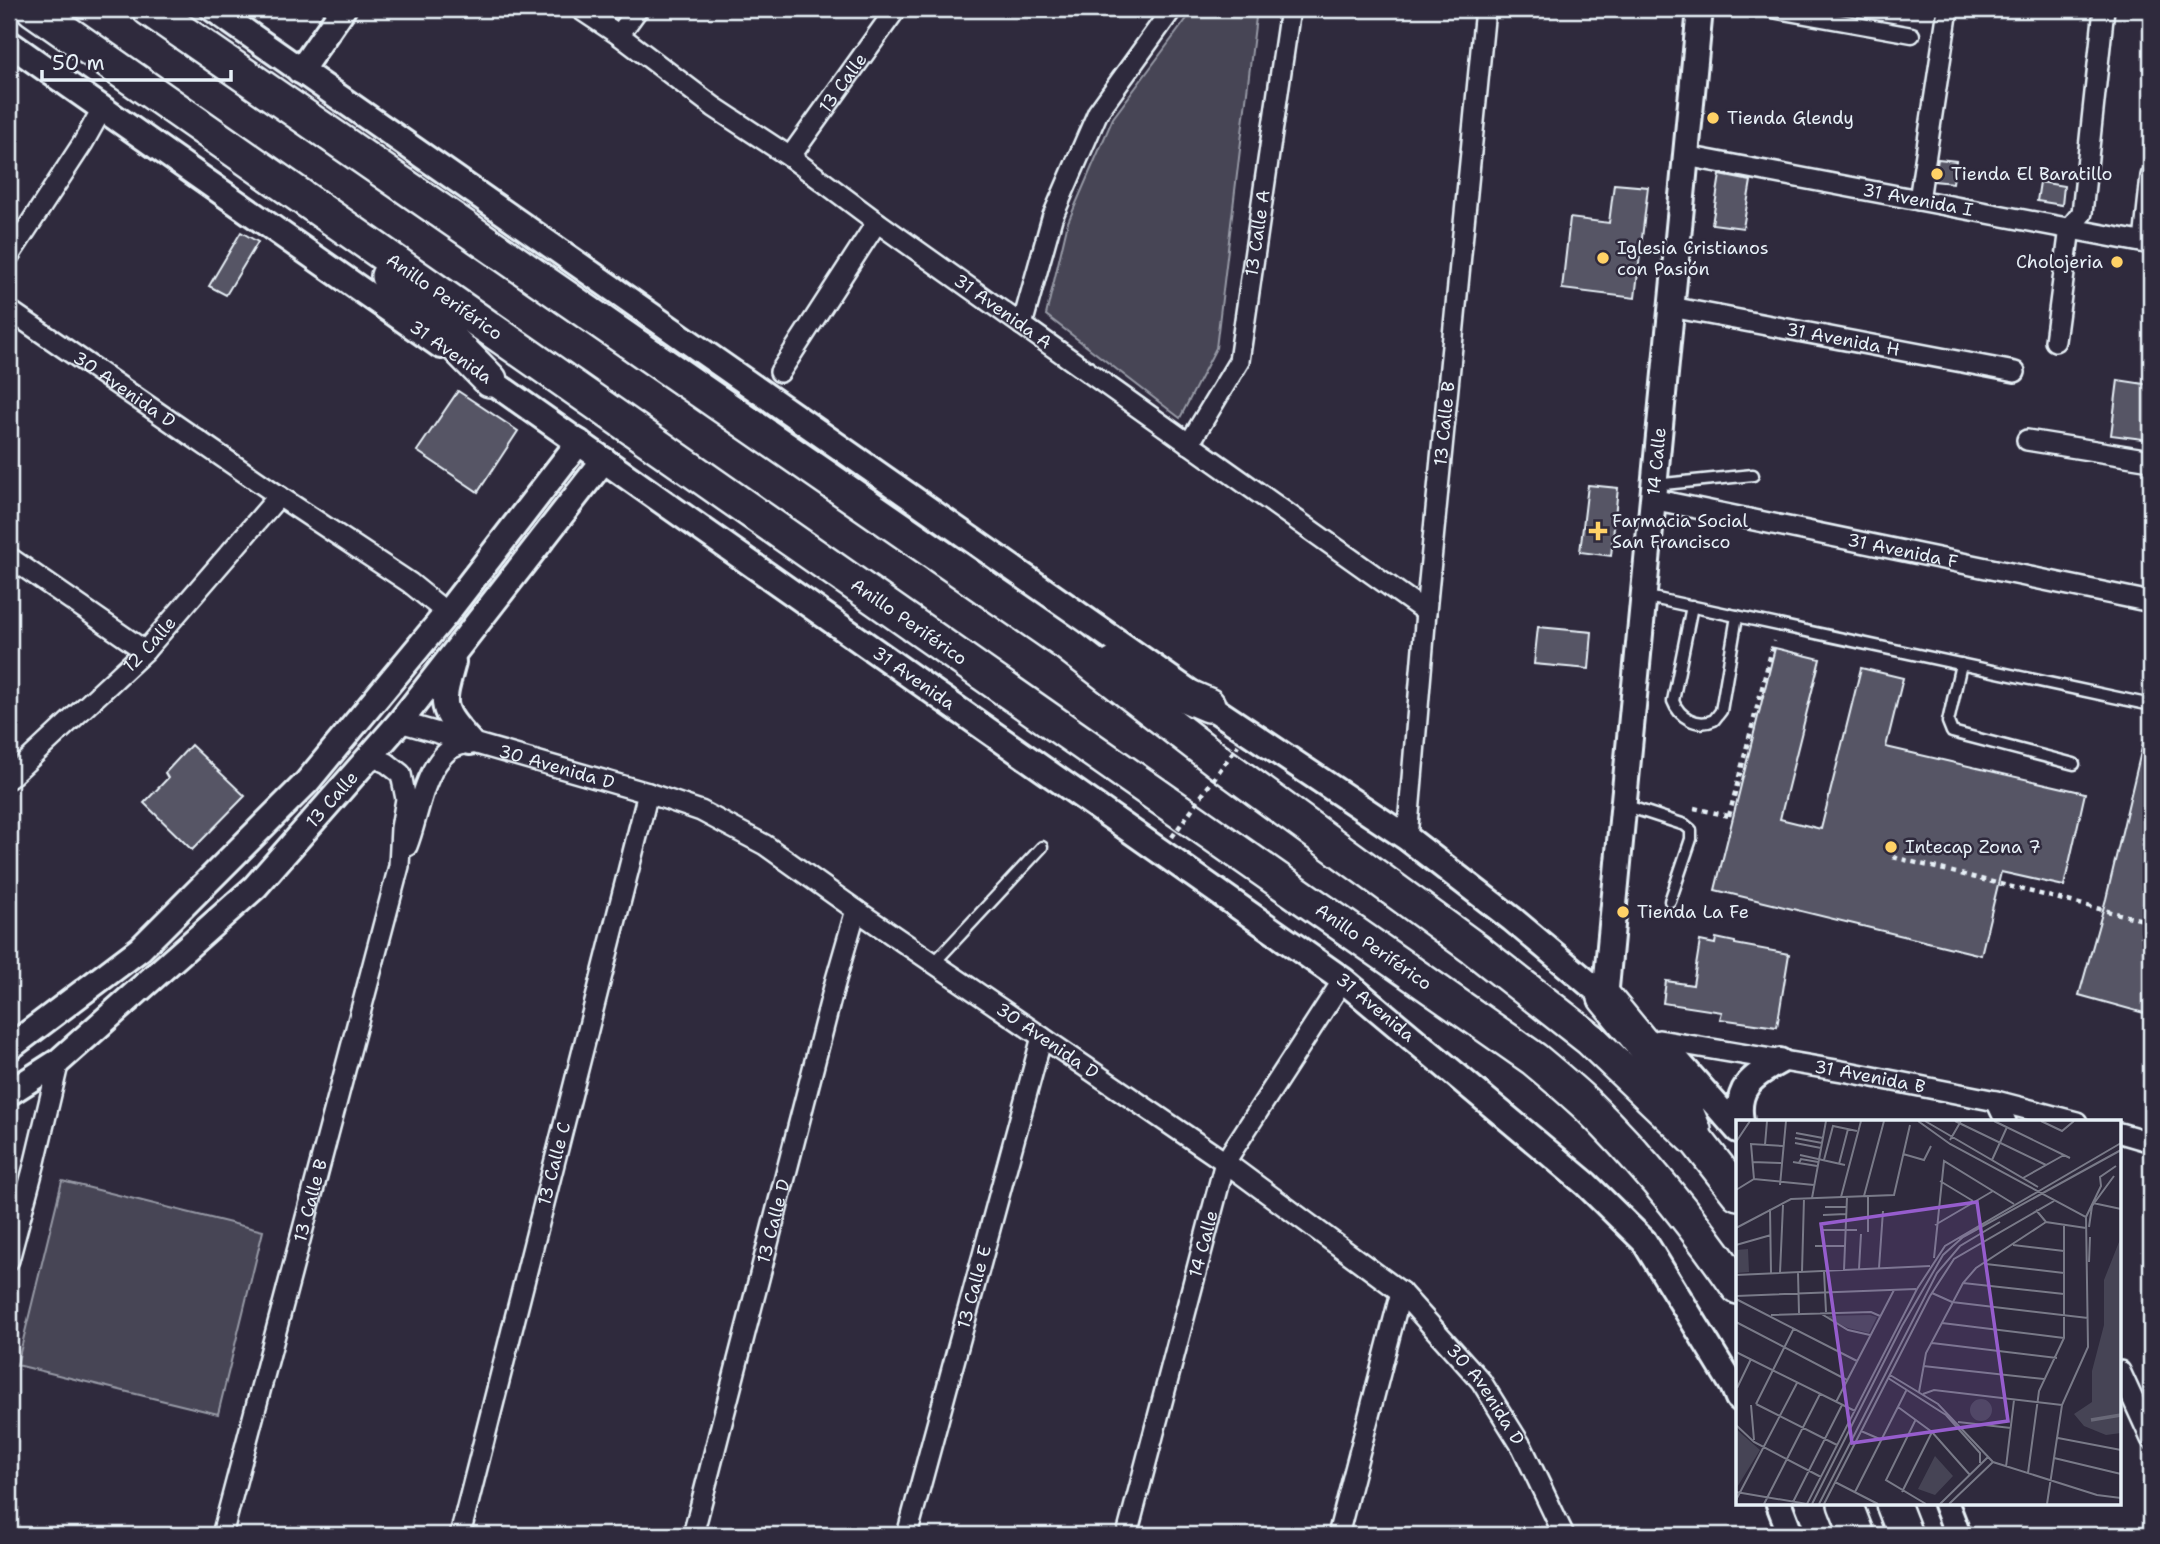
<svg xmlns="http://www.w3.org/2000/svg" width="2160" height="1544" font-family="'Shantell Sans',sans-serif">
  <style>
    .green { fill: #464455; stroke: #979aa6; stroke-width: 2 }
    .building { fill: #575565; stroke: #e8f1f8; stroke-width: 2 }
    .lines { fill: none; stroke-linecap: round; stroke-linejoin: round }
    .service-casing { stroke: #e8f1f8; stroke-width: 15 }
    .pedestrian-casing { stroke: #e8f1f8; stroke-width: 19 }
    .minor-casing { stroke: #e8f1f8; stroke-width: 24 }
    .tertiary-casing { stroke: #e8f1f8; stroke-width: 30 }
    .trunk-casing { stroke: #e8f1f8; stroke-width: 38 }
    .path { stroke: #e8f1f8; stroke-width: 4.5; stroke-dasharray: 5 5; stroke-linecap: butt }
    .service { stroke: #2f2a3d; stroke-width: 10 }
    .pedestrian { stroke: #2f2a3d; stroke-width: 14 }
    .minor { stroke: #2f2a3d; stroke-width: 19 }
    .tertiary { stroke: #2f2a3d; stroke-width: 24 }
    .trunk { stroke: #2f2a3d; stroke-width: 33 }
    .path-bridge { stroke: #e8f1f8; stroke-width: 4.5; stroke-dasharray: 5 5; stroke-linecap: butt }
    .poi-dot { fill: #ffd166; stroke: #2f2a3d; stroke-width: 2.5 }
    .labels { text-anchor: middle; stroke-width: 5; stroke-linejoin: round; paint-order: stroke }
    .street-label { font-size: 18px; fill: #e8f1f8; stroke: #2f2a3d }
    .poi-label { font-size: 18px; fill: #e8f1f8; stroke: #2f2a3d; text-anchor: start }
    .inset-river { fill: none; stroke: #696978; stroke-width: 3.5 }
    .inset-road { fill: none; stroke: #797a88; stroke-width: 2 }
    .view { fill: #965dcd; fill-opacity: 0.15; stroke: #965dcd; stroke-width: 3.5 }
    .inset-edge { fill: none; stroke: #e8f1f8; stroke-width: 3.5 }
  </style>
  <rect width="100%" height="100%" fill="#2f2a3d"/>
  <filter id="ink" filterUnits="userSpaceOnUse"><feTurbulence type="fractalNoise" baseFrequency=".0143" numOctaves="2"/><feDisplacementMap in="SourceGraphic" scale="14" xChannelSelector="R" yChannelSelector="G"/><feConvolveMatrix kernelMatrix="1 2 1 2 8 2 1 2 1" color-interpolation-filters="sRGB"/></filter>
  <g filter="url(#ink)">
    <g class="green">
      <path d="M1194 9H1257L1216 348 1180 418 1046 315 1068 222 1113 118Z"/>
      <path d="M62 1181 263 1231 218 1414 17 1365Z"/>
    </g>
    <g class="building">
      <path d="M1938 159 1956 161 1953 183 1934 181Z"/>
      <path d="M1720 175 1751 181 1743 228 1712 224Z"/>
      <path d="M2040 182 2064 186 2062 205 2037 201Z"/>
      <path d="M1614 184 1648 187 1635 298 1562 289 1570 218 1609 223Z"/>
      <path d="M241 232 258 242 226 295 209 286Z"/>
      <path d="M2118 380 2151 385V440L2111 435Z"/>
      <path d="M458 391 518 431 478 492 417 451Z"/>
      <path d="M1588 485 1618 488 1611 556 1580 552Z"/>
      <path d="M1538 627 1592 632 1589 669 1534 664Z"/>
      <path d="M1775 648 1820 659 1780 819 1821 829 1861 668 1903 678 1886 747 2085 793 2064 886 2001 872 1981 955 1715 890Z"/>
      <path d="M2144 739 2151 740V892L2141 936 2151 938V1015L2079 995 2106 899Z"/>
      <path d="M191 745 245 796 192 850 144 803 168 778 165 773Z"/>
      <path d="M1716 938 1735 942V944L1789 954 1777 1027 1720 1019 1722 1012 1663 1003 1666 981 1693 985 1700 941 1715 944Z"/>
    </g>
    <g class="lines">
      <defs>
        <g id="service">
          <path d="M1654 485 1753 475"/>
          <path d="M1643 596 2151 705"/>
          <path d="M1692 606 1673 701C1679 717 1697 728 1714 720L1721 711 1737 616"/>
          <path d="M1961 664 1948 722 1952 732 2074 764"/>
          <path d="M1624 805 1685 825 1691 830V839L1670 901"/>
          <path d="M934 963 1042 847"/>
        </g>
        <path id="pedestrian" d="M1767 9 1912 35"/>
        <g id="minor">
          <path id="s1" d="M580 9 619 35 714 107 790 157 877 222 1426 612"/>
          <path d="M619 35 638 9"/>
          <path id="s2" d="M1686 156 2151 244"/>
          <path id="s3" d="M790 157 896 9"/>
          <path d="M1919 200 1948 9"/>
          <path d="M2144 242 2151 176"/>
          <path d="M9 256 83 143 102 109"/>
          <path id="s4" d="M1671 307 2015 372"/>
          <path id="s5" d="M9 310 279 496 410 583 447 613"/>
          <path d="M1022 325 1052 218 1098 112 1172 9"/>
          <path d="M2055 341 2070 228 2082 213 2104 9"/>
          <path d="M780 372 877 222"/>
          <path d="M2027 440 2151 460"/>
          <path id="s6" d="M1189 444 1239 361 1290 9"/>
          <path id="s7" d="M1652 499 2151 602"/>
          <path d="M9 557 145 651"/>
          <path id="s8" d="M400 722 648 793 701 811 765 845 856 910 1225 1162 1401 1292 1481 1381 1522 1447 1564 1535"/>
          <path id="s9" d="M9 778 145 651 279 496"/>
          <path id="s10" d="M1407 838 1426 612 1485 9"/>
          <path d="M407 846C419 816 422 772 449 750 455 746 463 744 470 742"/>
          <path id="s11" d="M1659 1040 1848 1072 1996 1101 2077 1122"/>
          <path d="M1996 1101 2006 1122"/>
          <path d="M2120 1133 2151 1142"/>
          <path d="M9 1260 34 1166 59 1061"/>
          <path d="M2120 1371 2151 1439"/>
          <path id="s12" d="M222 1535 399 866 401 828 406 799 401 774 387 763 371 756"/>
          <path id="s13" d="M460 1535 648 793"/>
          <path id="s14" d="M693 1535 835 983 856 910"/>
          <path id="s15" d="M907 1535 1042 1037"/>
          <path id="s16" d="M1127 1535 1225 1162 1343 980"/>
          <path d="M1338 1535 1401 1292"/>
        </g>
        <g id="tertiary">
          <path d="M213 9 1208 705 1407 838 1512 919 1618 1008"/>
          <path d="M9 43 441 346"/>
          <path d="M300 71 343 9"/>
          <path id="s17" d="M477 371 1343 980 1586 1184 1644 1241 1733 1386 1738 1398"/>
          <path d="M453 662C441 706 439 707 470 742"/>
          <path id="s18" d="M1605 998 1700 9"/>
          <path d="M9 1048 140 949 307 782 447 613 579 442"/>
          <path d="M1667 1049 1738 1130"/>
          <path id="s19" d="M9 1093 59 1061 255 887 400 722 604 460"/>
          <path d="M1741 1122C1735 1088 1752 1076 1780 1061"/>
          <path d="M1779 1504 1791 1535"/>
          <path d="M1946 1504 1958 1535"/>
        </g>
        <g id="trunk">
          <path id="s20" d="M33 9 1534 1059C1552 1074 1570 1089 1587 1105 1644 1161 1693 1222 1738 1287"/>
          <path d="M149 9 1068 645 1222 764 1475 949 1590 1039 1698 1142 1738 1193"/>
          <path d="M388 276 490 380"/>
          <path d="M1114 665 1208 705"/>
          <path d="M1605 998 1674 1082 1694 1130"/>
          <path d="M1845 1504 1857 1535"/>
          <path d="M1893 1504 1905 1535"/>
        </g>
      </defs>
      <use href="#service" class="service-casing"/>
      <use href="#pedestrian" class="pedestrian-casing"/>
      <use href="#minor" class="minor-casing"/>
      <use href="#tertiary" class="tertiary-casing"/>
      <use href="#trunk" class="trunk-casing"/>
      <g class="path">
        <path d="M1694 808 1733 817"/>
        <path d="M1729 816 1774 641"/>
        <path d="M1893 857 2151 922"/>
      </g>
      <use href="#service" class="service"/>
      <use href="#pedestrian" class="pedestrian"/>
      <use href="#minor" class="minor"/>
      <use href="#tertiary" class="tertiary"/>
      <use href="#trunk" class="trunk"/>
      <path class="path-bridge" d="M1172 837 1238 745"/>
    </g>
  </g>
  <g class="poi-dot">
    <circle cx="1713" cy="118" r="7"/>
    <circle cx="1937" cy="174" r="7"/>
    <circle cx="1603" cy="258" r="7"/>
    <circle cx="2117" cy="262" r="7"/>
    <path d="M1594.5 520.5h7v7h7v7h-7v7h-7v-7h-7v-7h7z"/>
    <circle cx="1891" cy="847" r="7"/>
    <circle cx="1623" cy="912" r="7"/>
  </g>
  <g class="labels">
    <g class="street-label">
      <text dy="6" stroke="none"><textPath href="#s3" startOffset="91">13 Calle</textPath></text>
      <text dy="6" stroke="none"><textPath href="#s2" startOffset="236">31 Avenida I</textPath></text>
      <text dy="6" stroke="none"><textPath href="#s6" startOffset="226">13 Calle A</textPath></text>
      <text dy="6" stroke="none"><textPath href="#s20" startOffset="502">Anillo Periférico</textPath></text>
      <text dy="6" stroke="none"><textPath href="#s1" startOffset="520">31 Avenida A</textPath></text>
      <text dy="6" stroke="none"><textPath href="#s4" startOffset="175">31 Avenida H</textPath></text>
      <text transform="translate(451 352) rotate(35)" y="6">31 Avenida</text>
      <text dy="6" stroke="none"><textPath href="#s5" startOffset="140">30 Avenida D</textPath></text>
      <text dy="6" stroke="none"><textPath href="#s10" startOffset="416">13 Calle B</textPath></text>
      <text dy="6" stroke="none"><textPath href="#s18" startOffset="539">14 Calle</textPath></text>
      <text dy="6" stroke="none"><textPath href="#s7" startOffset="256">31 Avenida F</textPath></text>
      <text dy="6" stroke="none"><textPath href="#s20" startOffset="1069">Anillo Periférico</textPath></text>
      <text dy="6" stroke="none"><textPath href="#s9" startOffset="194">12 Calle</textPath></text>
      <text dy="6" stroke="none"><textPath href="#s17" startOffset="534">31 Avenida</textPath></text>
      <text dy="6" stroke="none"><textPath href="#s8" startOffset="163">30 Avenida D</textPath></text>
      <text dy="6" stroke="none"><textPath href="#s19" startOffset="438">13 Calle</textPath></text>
      <text dy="6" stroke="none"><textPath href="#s20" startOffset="1636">Anillo Periférico</textPath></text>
      <text dy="6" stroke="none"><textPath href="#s17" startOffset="1101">31 Avenida</textPath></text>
      <text dy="6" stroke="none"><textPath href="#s8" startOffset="730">30 Avenida D</textPath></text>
      <text dy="6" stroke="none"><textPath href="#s11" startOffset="214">31 Avenida B</textPath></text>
      <text dy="6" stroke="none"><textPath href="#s13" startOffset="383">13 Calle C</textPath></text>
      <text dy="6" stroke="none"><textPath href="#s12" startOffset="346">13 Calle B</textPath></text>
      <text dy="6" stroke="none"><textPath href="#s14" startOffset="324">13 Calle D</textPath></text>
      <text dy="6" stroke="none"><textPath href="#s16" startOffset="301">14 Calle</textPath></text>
      <text dy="6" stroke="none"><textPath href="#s15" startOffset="257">13 Calle E</textPath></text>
      <text dy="6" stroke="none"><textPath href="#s8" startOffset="1297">30 Avenida D</textPath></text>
    </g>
    <g class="poi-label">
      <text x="1727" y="124">Tienda Glendy</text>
      <text x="1951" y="180">Tienda El Baratillo</text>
      <text x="1617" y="254">Iglesia Cristianos<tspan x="1617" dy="21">con Pasión</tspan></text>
      <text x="2103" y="268" text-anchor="end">Cholojeria</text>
      <text x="1612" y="527">Farmacia Social<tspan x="1612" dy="21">San Francisco</tspan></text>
      <text x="1905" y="853">Intecap Zona 7</text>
      <text x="1637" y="918">Tienda La Fe</text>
    </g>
  </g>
  <g transform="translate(1736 1120)">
    <rect width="385" height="385" fill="#2f2a3d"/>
    <path d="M385 117V313L370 315 348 306 338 294 356 282V251L368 205V160ZM12 129 13 152 0 153V130ZM134 195 141 197 133 213 112 208 88 196ZM234 290a11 11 0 1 1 22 0a11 11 0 1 1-22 0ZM0 309 24 330 0 369ZM199 336 217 356 199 375 182 369Z" fill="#464455"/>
    <path class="inset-river" d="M355 300 385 295"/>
    <path class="inset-road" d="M182 1 214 24 350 97 352 227 326 285 311 384M189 1 302 67M219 1 310 45M258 1 334 38M305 1 326 11 338 1M60 13 87 18M59 18 86 23M214 20 225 1M0 22 14 1M59 23 85 28M29 25 31 1M167 34 188 40 195 26M64 35 109 45M88 40 97 6 121 11M256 40 271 7M16 42 45 43M57 42 81 46M63 43 65 39 82 42M103 44 112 9M287 58 328 35M18 59 15 24 47 26M204 61 237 81M44 65 50 1M0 70 18 59 78 65M128 76 148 1M105 77 125 1M76 78 90 1M357 83 385 89M356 86 378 56M89 87H111M34 89 35 153M300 90 310 102 350 108M87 95 110 94M350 97 365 66 364 57 380 46M199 105 257 71M353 107 356 86M0 108 55 79 158 75 174 5M87 110H121M132 112V76M0 125 35 115M277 125 328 131M79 126H108M198 138 208 41 278 84M353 142 354 117M250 144 328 153M143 148 147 91M123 149 125 114M108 150 111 77M88 151 90 192M66 152 68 78M44 153 47 85M62 153 63 193M0 155 194 146M227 163 328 174M196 173 216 182 352 198M0 176 180 169M0 179 121 241M84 193 112 210 134 215M35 195 135 192 144 196M0 202 111 260M206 203 328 218M196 223 321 238M0 232 119 291M187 246 308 259M154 255 202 284 257 342 361 375 385 378M152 258 210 295 244 333V343M1 268 15 239M183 272 190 233 227 163 240 148 310 102M187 274 198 270 326 285M100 282 158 170M20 284 101 325M20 284 58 208M15 285 18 320M162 287 196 312 234 355M180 299 150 360 190 384M222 302 275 308M0 305 18 322 85 357M125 311 146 320M322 318 385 330M318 338 385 354M270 347 278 280M292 353 303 271 328 218V106M99 362 142 384M0 372 71 384 181 169 209 126 385 23M119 372 171 269M166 372 196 312M0 380 61 263M28 384 84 274M56 384 106 285M76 384 166 206 207 135 227 117 385 30M83 384 201 153 224 126 264 102M88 384 194 176 218 139 318 81M204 384 252 337M213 384 257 342"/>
    <path class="view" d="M241 82 272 301 116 323 85 104Z"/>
    <rect width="385" height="385" class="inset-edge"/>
  </g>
  <rect width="2160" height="1544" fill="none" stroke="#2f2a3d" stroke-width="35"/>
  <rect x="18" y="18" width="2125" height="1509" fill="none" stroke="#e8f1f8" stroke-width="2.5" filter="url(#ink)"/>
  <path d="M42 70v10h189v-10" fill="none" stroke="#e8f1f8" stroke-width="3.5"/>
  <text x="52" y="70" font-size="21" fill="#e8f1f8" stroke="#2f2a3d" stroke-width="5" paint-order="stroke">50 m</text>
</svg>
